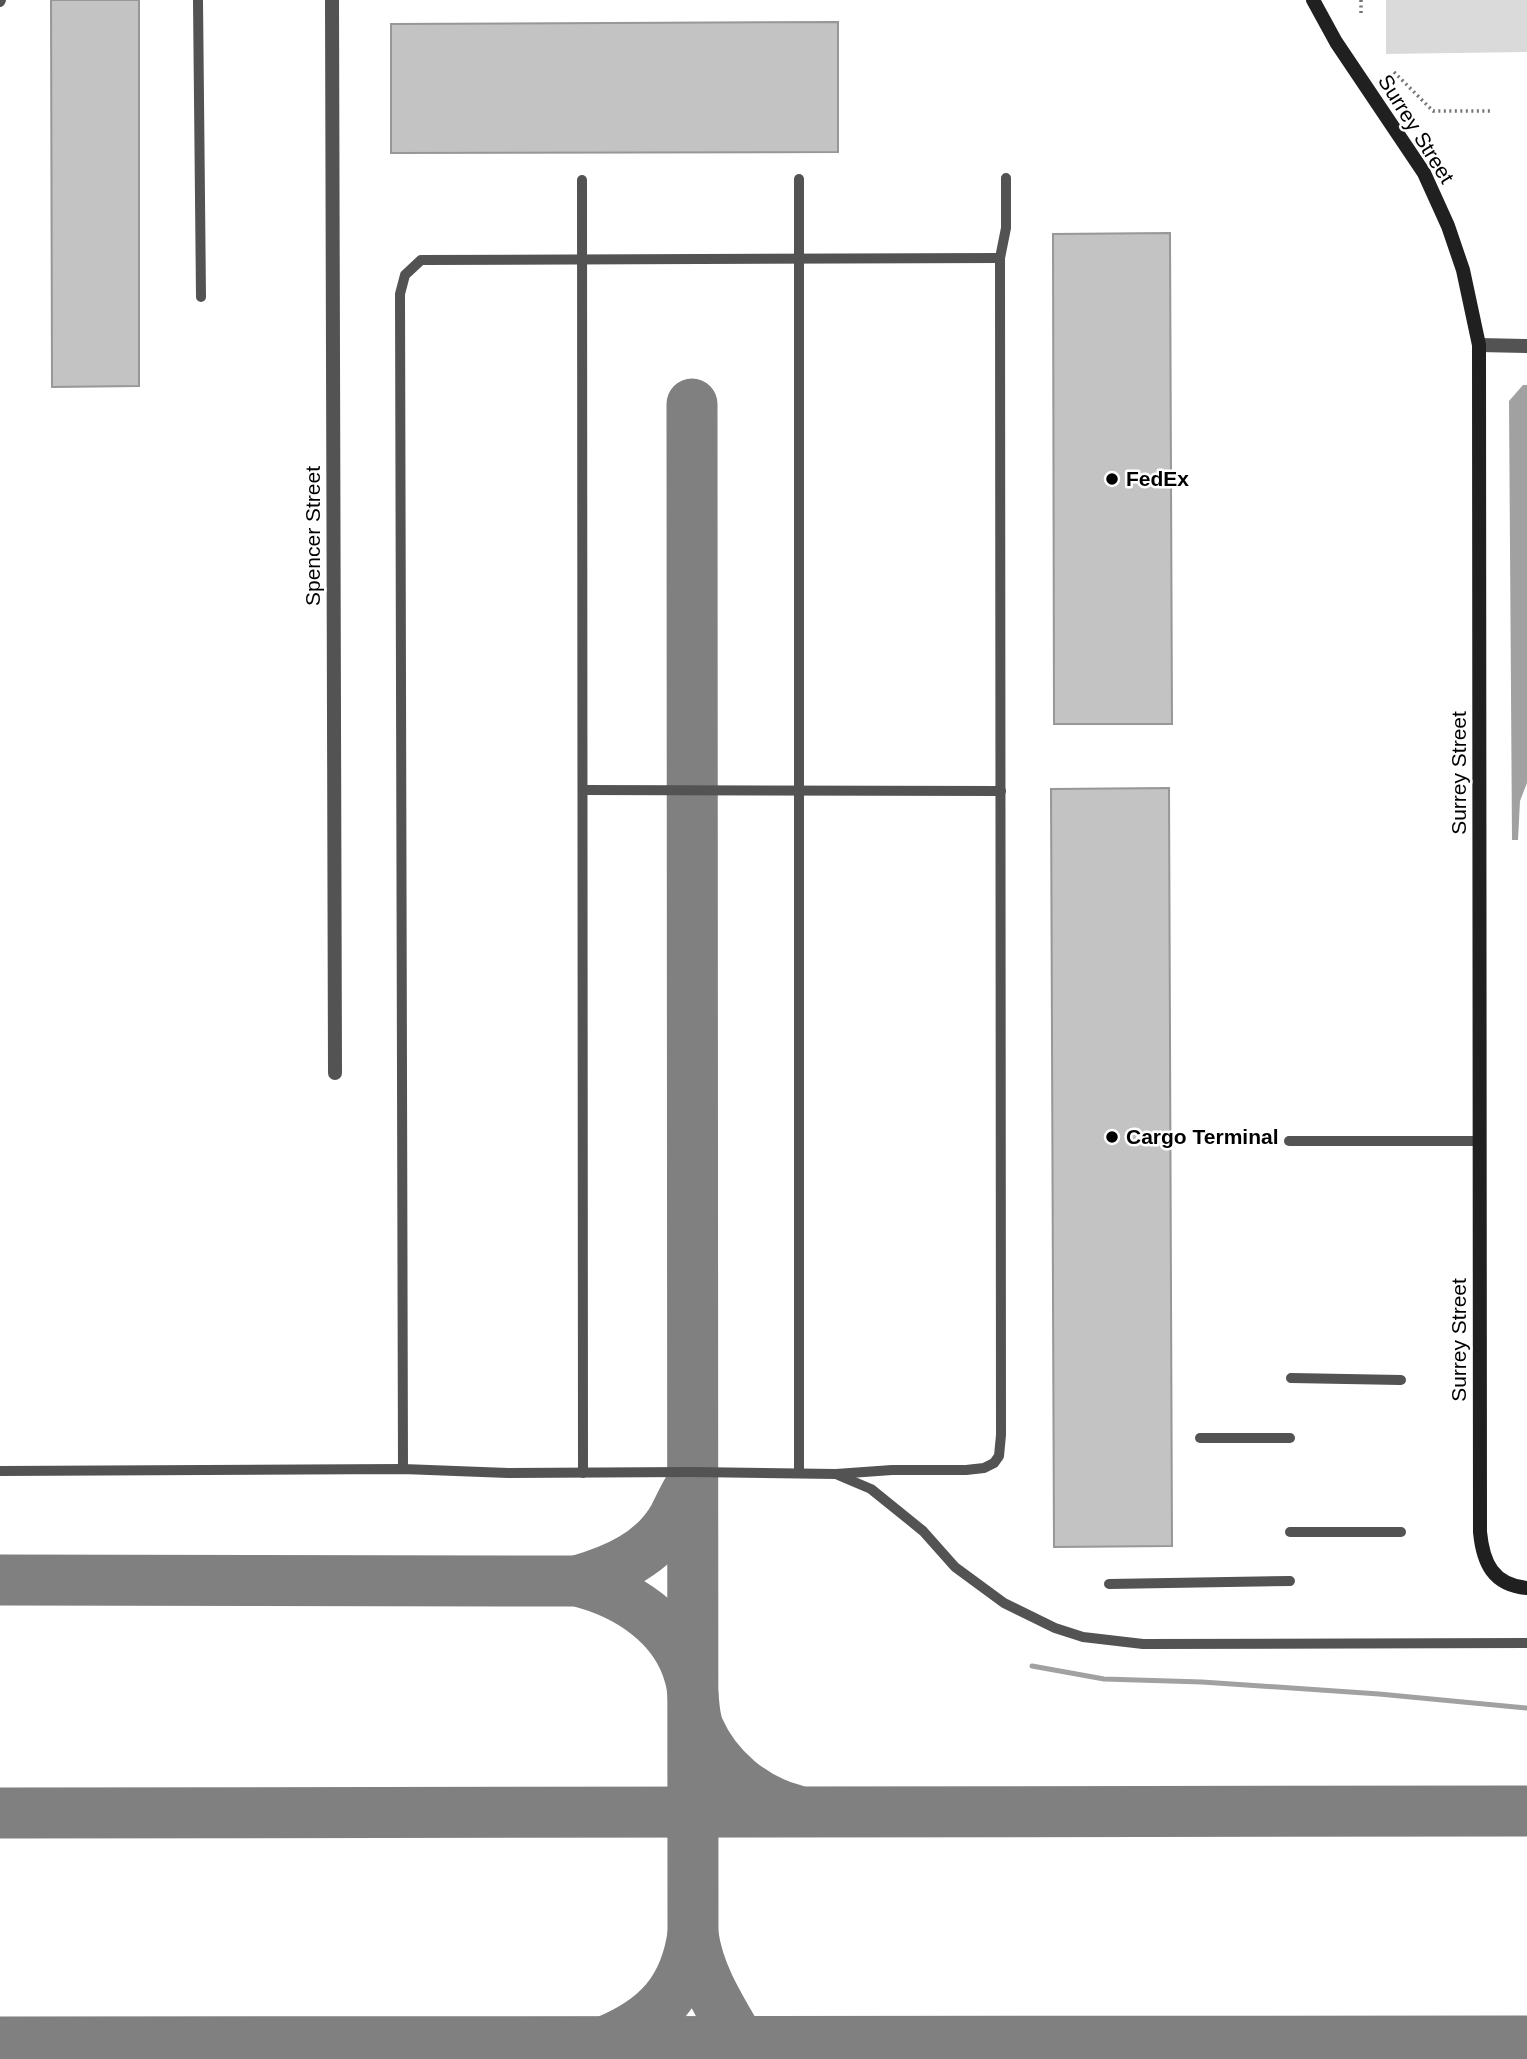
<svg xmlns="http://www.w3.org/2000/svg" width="1527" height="2059" font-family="Arial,sans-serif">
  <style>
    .green { fill: #dadada }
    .water { fill: #a1a1a1 }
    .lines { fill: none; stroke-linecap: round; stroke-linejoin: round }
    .stream { stroke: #a1a1a1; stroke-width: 5 }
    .taxiway { stroke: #808080; stroke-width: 51 }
    .building { fill: #c3c3c3; stroke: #979797; stroke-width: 2 }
    .path { stroke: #757575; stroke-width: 3.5; stroke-dasharray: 2 3.5; stroke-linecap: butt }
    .lane { stroke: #535353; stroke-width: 10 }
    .street { stroke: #535353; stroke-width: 14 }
    .secondary { stroke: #202020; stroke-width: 14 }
    .poi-dot { fill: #000; stroke: #fff; stroke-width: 2.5 }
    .labels { text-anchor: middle; stroke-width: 5; stroke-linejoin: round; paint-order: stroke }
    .street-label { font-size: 21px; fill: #000; stroke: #fff }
    .poi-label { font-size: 21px; font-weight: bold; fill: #000; stroke: #fff; text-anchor: start }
  </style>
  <rect width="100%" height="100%" fill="#fff"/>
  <path class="green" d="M1386 0H1527V52L1386 54Z"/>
  <path class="water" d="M1523 385H1527V783L1520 801 1518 840H1512L1509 401Z"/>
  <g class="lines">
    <path class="stream" d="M1032 1666 1104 1679 1202 1682 1379 1694 1527 1708"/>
    <g class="taxiway">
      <path d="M692 404 693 1934C699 1980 728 2019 750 2059"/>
      <path d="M0 1580 577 1581C626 1593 676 1624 690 1677 695 1694 692 1713 699 1729 716 1768 754 1800 795 1810"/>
      <path d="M577 1581C615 1570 653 1554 674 1517 680 1505 685 1494 692 1483"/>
      <path d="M0 1813 1527 1811"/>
      <path d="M606 2041C657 2020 685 1990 693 1934"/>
      <path d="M0 2042 1527 2041"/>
    </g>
  </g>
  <g class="building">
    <path d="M51 0H139V386L52 387Z"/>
    <path d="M838 22V152L391 153V24Z"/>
    <path d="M1170 233 1172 724H1054L1053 234Z"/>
    <path d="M1169 788 1172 1546 1054 1547 1051 789Z"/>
  </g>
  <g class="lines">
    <g class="path">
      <path d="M1361 0V14"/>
      <path d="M1394 72 1433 111H1490"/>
    </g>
    <g class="lane">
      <path d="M198 0 201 297"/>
      <path d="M0 2 1 0"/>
      <path d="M799 179V1473"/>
      <path d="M582 180 583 1473"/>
      <path d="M583 790 1001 791"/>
      <path d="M1289 1141H1480"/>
      <path d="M1291 1378 1401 1380"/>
      <path d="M1200 1438H1290"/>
      <path d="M403 1469 400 294 405 275 421 260 1000 258"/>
      <path d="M0 1471 403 1469 508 1473 692 1472 836 1474 892 1470H966L984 1468 994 1463 999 1456 1001 1435 1000 258 1006 228V178"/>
      <path d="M838 1475 871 1489 923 1531 955 1567 1004 1603 1055 1628 1083 1637 1143 1644 1527 1643"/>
      <path d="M1290 1532H1401"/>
      <path d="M1109 1584 1290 1581"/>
    </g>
    <g class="street">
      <path d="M332 0 335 1073"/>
      <path d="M1479 345 1527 346"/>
    </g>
    <path class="secondary" d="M1313 0 1336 42 1424 173 1448 226 1463 270 1479 345 1480 1532C1483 1563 1493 1585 1527 1588"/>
  </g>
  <g class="poi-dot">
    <circle cx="1112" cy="479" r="7"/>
    <circle cx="1112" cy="1137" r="7"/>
  </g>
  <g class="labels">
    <g class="street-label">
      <text transform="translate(1416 129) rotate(58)" y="7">Surrey Street</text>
      <text transform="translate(313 536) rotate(-90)" y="7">Spencer Street</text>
      <text transform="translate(1459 773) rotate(-90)" y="7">Surrey Street</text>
      <text transform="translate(1459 1340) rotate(-90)" y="7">Surrey Street</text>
    </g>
    <g class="poi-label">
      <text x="1126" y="486">FedEx</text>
      <text x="1126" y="1144">Cargo Terminal</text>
    </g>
  </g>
</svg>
